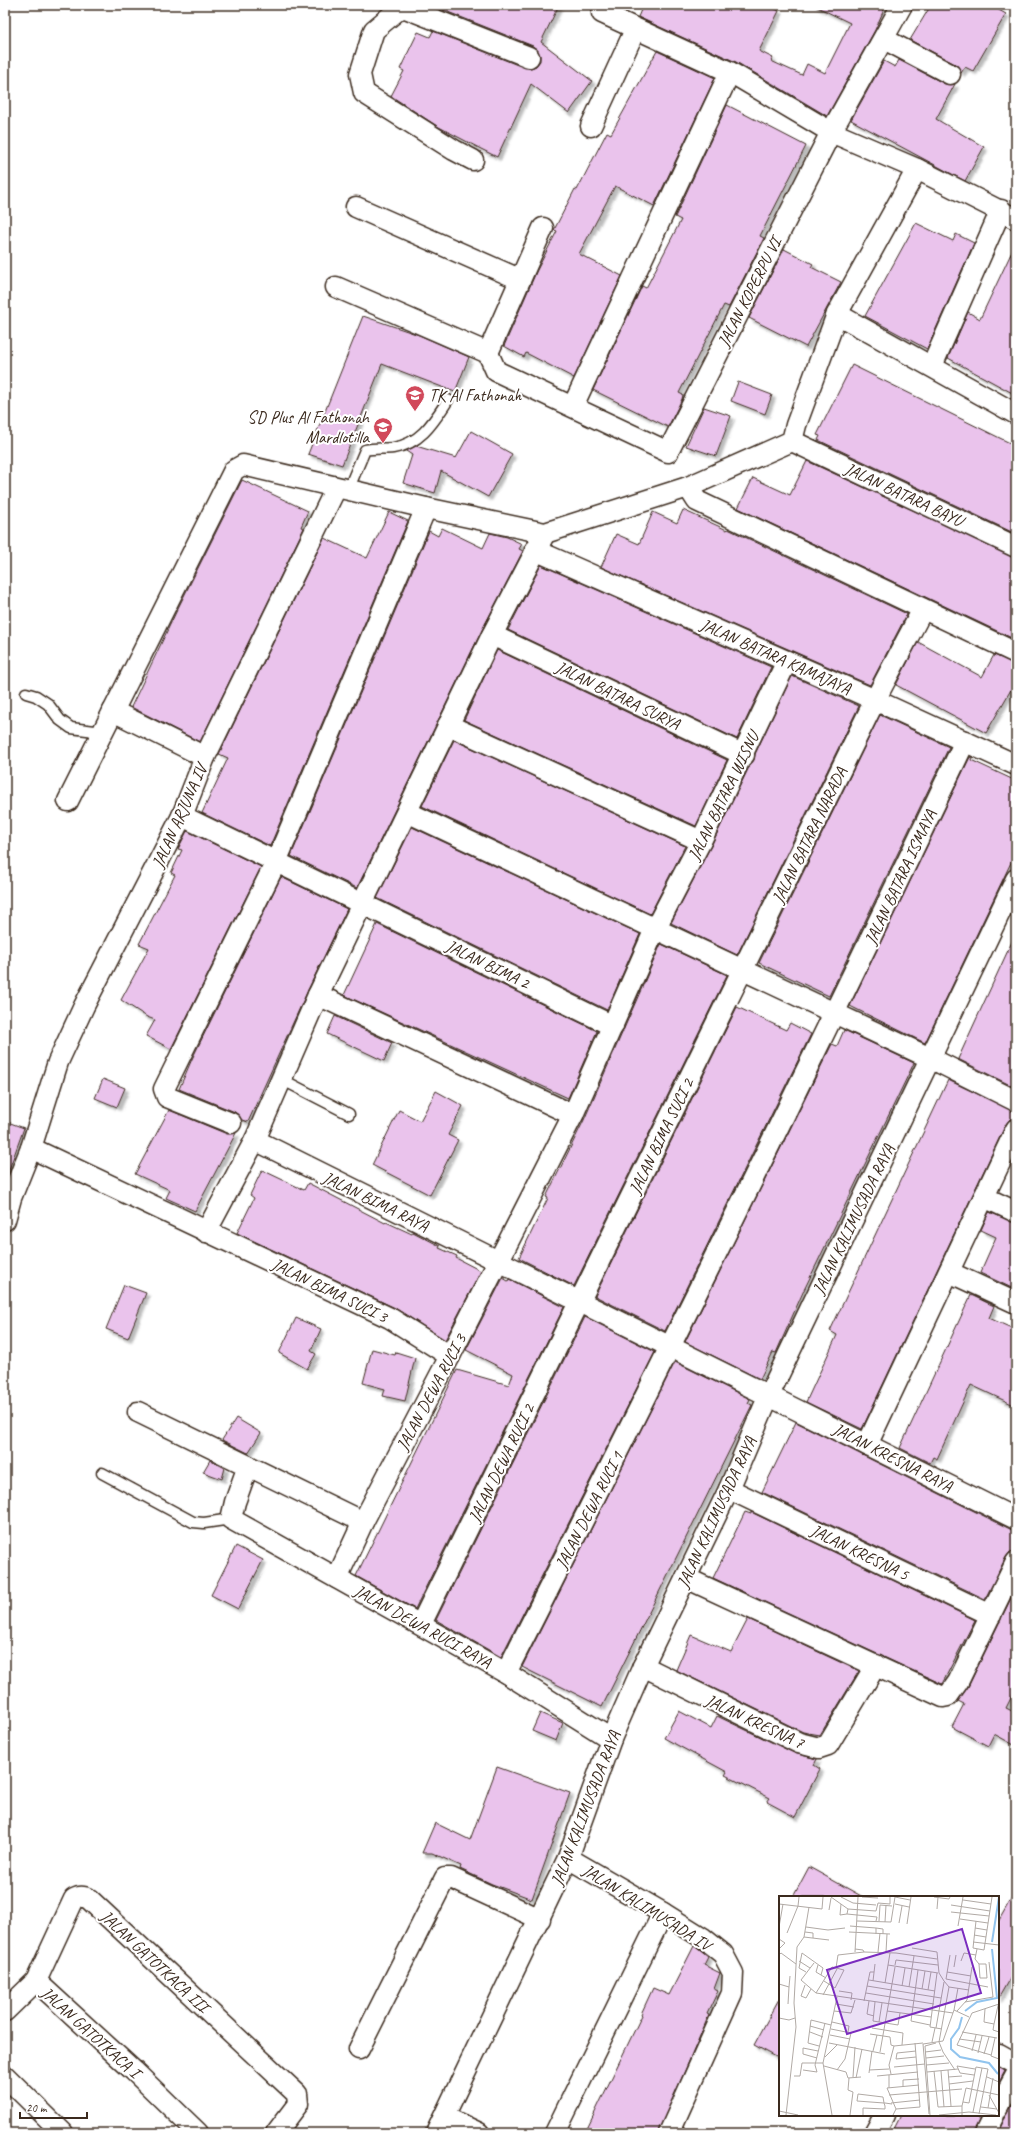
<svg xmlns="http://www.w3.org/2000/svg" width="1021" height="2138" font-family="Caveat,sans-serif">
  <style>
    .building { fill: #eac3ec; stroke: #3b2a1e; filter: url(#shadow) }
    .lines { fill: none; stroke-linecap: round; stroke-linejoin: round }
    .service-casing { stroke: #3b2a1e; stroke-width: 13 }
    .minor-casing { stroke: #3b2a1e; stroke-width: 23 }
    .service { stroke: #fff; stroke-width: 10 }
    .minor { stroke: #fff; stroke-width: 20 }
    .labels { text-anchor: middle; stroke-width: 4; stroke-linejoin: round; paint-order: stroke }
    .street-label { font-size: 17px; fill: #3b2a1e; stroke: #fff }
    .poi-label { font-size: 17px; fill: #3b2a1e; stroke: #fff; text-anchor: start }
    .inset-river { fill: none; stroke: #91c4ee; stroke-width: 2 }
    .inset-road { fill: none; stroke: #b1aaa5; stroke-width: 1 }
    .view { fill: #7b2cbf; fill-opacity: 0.15; stroke: #7b2cbf; stroke-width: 2 }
    .inset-edge { fill: none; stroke: #3b2a1e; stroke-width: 2 }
  </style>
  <defs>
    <filter id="shadow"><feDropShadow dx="3.5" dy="3.5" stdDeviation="1" flood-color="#0004"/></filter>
  </defs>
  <rect width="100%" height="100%" fill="#fff"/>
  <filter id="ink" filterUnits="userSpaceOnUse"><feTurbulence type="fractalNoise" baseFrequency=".025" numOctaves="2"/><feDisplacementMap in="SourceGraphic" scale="8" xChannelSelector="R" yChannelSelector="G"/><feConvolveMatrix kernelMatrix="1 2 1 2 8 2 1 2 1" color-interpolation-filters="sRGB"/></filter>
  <g filter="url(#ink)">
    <g class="building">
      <path d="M445 5H559L541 42 592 81 569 113 531 84 497 157 481 149 437 126 391 96 404 71 400 69 418 32 430 37 433 31 525 68H531L536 66 540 61V55L533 46 443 10Z"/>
      <path d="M643 5H768L779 11 759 51 773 58 771 61 802 75 807 64 825 73 850 23 813 5H886L875 30 827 116 736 62 638 17Z"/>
      <path d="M931 5H990L1006 14 973 71 965 67 961 73 955 64 910 40Z"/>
      <path d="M657 51 715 78 654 206 615 186 579 254 622 276 574 378 526 353 524 357 504 346 537 270 557 231 554 230 575 189 577 190 607 132 611 134Z"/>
      <path d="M899 60 945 84H955L936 119 984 147 965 181 851 120 884 61 895 67Z"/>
      <path d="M727 105 806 146 760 236 764 238 729 307 724 305 679 393 683 395 682 399 668 427 593 390 642 286 646 288 681 220 675 217Z"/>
      <path d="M916 223 953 241 956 234 974 243 927 349 865 316Z"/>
      <path d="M1016 243V395L948 358 968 312 980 319Z"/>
      <path d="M784 249 813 264 811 267 841 282 806 347 749 318Z"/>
      <path d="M363 316 419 335 469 357 455 392 382 364 342 465 308 454Z"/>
      <path d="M852 365 1016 446V534L818 440 820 436 817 435Z"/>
      <path d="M738 382 772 395 765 414 731 401Z"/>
      <path d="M704 407 731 416 716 456 686 446Z"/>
      <path d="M471 431 512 454 488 497 441 471 435 493 403 483 412 455 406 451 416 446 456 458Z"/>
      <path d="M807 461 1016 558V640L738 508 753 478 790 495Z"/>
      <path d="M242 480 308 511 301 527 304 528 200 742 131 707 177 610Z"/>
      <path d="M683 510 727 530 728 529 907 614 870 685 601 567 616 534 639 544 653 512 677 523Z"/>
      <path d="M389 512 408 521 270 846 202 813 228 758 219 754 324 538 367 558Z"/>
      <path d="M442 528 483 548 490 533 507 537 522 544 519 549 523 551 482 630 357 888 291 856 429 531 438 536Z"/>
      <path d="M541 565 771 667 737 739 508 630Z"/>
      <path d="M918 642 982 677 994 655 1016 664V681L986 733 896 685Z"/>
      <path d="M497 650 727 760 696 826 464 720Z"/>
      <path d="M792 676 859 706 737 955 671 923 711 846 750 765 754 760 755 754Z"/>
      <path d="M880 715 949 747 829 996 759 963Z"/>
      <path d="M454 740 685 846 650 914 422 806Z"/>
      <path d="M970 757 972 758 971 760 1016 781V852L925 1043 850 1006Z"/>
      <path d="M412 827 640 934 607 1010 377 898Z"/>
      <path d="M187 831 261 867 171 1049 146 1036 155 1020 147 1017 121 1000 149 948 139 944 175 875 171 873 182 850 178 849Z"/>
      <path d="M281 877 347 909 308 990 248 1122 242 1120 235 1112 179 1089 192 1059Z"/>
      <path d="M377 924 597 1031 568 1098 344 995Z"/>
      <path d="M1016 933V1088L958 1059Z"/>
      <path d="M661 944 727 975 574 1286 519 1258 548 1198 546 1197 584 1120Z"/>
      <path d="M737 1007 786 1030 790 1023 811 1034 665 1331 595 1296Z"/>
      <path d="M335 1016 392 1043 384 1061 327 1034Z"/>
      <path d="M844 1030 914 1063 804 1290 776 1353 773 1352 760 1379 685 1342 832 1044 837 1046Z"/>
      <path d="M103 1079 125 1088 117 1107 95 1098Z"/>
      <path d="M948 1080 1016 1112V1118L1010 1119 1006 1124 862 1429 806 1402 837 1335 830 1331Z"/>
      <path d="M436 1091 463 1106 448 1135 458 1140 430 1195 372 1165 399 1110 420 1121Z"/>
      <path d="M169 1110 227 1134 236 1133 195 1211 166 1198 170 1190 135 1174Z"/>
      <path d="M5 1121 24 1128 7 1175H5Z"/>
      <path d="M262 1170 304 1190 308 1183 385 1223 386 1222 412 1234 413 1232 440 1246 439 1248 457 1256 456 1258 481 1271 445 1340 395 1308 237 1233 254 1198 250 1195Z"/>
      <path d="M989 1212 1016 1223V1290L980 1273 996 1237 981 1230Z"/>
      <path d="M503 1278 508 1281 509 1279 564 1307 415 1609 356 1576 457 1370 509 1385 513 1374 466 1350Z"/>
      <path d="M124 1285 146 1293 128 1338 106 1329Z"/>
      <path d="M971 1295 994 1306 989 1318 1016 1330V1406L971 1385 937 1459 933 1457 930 1463 900 1448Z"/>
      <path d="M585 1317 655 1352 501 1657 436 1620Z"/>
      <path d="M296 1318 321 1329 311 1351 316 1354 307 1369 279 1353Z"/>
      <path d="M372 1349 395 1355 396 1352 415 1358 405 1401 383 1396 385 1389 363 1383Z"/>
      <path d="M675 1362 750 1399 748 1403 752 1405 602 1707 522 1667Z"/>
      <path d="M236 1418 261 1433 248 1453 222 1440Z"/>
      <path d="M796 1422 1016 1532V1551L1010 1552 1006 1557 985 1599 762 1492Z"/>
      <path d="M210 1460 225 1468 222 1479 203 1472Z"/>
      <path d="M745 1512 751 1514V1512L975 1620 942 1684 713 1578Z"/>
      <path d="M236 1546 263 1560 238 1609 211 1595Z"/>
      <path d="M1016 1588V1688L1006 1708 1016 1713V1746L994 1734 988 1746 952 1727 964 1704 958 1701 968 1687Z"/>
      <path d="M748 1619 859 1671 820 1735 803 1732 676 1670 691 1635 731 1652Z"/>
      <path d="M679 1711 711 1728 717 1716 794 1753 817 1759 814 1765 820 1769 795 1817 767 1802 770 1798 725 1775 727 1772 664 1738Z"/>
      <path d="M540 1713 563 1723 556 1741 532 1731Z"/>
      <path d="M497 1767 570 1793 532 1899 492 1884 460 1869 461 1866 432 1853H422L435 1823 470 1840Z"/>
      <path d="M809 1867 863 1897H793Z"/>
      <path d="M1016 1890V1967L998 1999V1922Z"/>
      <path d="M694 1946 708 1957 704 1965 720 1973 714 1989 718 1991 707 2014 709 2015 658 2133H585L642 2015 641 2014 653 1988 669 1995Z"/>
      <path d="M780 1997V2059L754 2045Z"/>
      <path d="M998 2067 1005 2071 998 2084Z"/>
      <path d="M1016 2099V2133H998L1005 2117Z"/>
      <path d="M901 2115H981L974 2133H892Z"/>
    </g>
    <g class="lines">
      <defs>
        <g id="service">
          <path d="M348 490 365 450C374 448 384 449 393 448 421 444 434 421 448 400"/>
          <path d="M26 693 36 696 48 704 60 720 71 728 103 732"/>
          <path d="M281 1079 349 1114"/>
          <path d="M102 1473 193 1522 204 1523 231 1519"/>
        </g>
        <g id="minor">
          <path d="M404 5 374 30 360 74 364 93 454 150 473 160"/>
          <path d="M403 7 529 57"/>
          <path d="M602 13 730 72 831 132 917 169 1016 219"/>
          <path d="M884 39 950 74"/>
          <path d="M591 126 635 30"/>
          <path d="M356 207 519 279"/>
          <path d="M336 287 488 353 496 371 668 452 831 132 902 5"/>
          <path d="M837 314 1016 414"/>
          <path d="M488 353 543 228"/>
          <path d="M932 366 1001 210"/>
          <path d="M573 406 730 72"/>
          <path d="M792 441 1016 547"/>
          <path d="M688 487 697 501 1016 653"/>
          <path d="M535 550 875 700 1016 765"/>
          <path d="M492 635 744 755"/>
          <path d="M113 711 205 757"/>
          <path d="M448 725 701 841"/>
          <path d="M68 801 234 470 243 465 426 508 545 533 688 487 792 441 796 425 837 314 917 169"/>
          <path d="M407 812 930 1058 1016 1101"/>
          <path d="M182 816 613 1026"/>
          <path d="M318 995 573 1115"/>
          <path d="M231 1123 167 1097 164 1089 276 862 426 508"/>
          <path d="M255 1140 1016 1519"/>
          <path d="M31 1148 390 1318 450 1356"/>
          <path d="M984 1197 1016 1212"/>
          <path d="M5 1220 11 1198 31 1148 58 1062 84 1006 182 816 205 757 336 488"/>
          <path d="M206 1232 255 1140 318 995 492 635 545 533"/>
          <path d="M949 1272 1016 1303"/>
          <path d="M138 1412 363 1522"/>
          <path d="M867 1445 1016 1129"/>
          <path d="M248 1466 235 1502 231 1519 506 1673 611 1739"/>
          <path d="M729 1489 991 1615"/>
          <path d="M337 1578 363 1522 450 1356 573 1115 655 929 701 841 787 661"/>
          <path d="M686 1578 943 1697 948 1696 958 1682 1016 1562"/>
          <path d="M421 1624 875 700 923 609"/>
          <path d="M643 1666 799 1743 819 1748 828 1745 876 1665"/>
          <path d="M506 1673C663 1364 816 1054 965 741"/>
          <path d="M568 1858 663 1913 703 1938 723 1954 733 1973 732 1993 669 2133"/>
          <path d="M36 1981 134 2071 198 2133"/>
          <path d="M5 2011 36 1981 74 1899C80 1896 83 1896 89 1899L297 2094 298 2104 276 2133"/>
          <path d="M359 2049 445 1878H451L540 1919"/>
          <path d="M998 2054 1016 2064"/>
          <path d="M5 2076 63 2133"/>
          <path d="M998 2108 1016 2075"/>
          <path d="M445 2117 479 2133"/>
          <path d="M436 2133 568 1858 611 1739 643 1666 729 1489 769 1395 1016 879"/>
          <path d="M555 2133 663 1913"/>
          <path d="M874 2133 884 2115"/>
          <path d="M985 2133 994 2115"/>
        </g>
      </defs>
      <use href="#service" class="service-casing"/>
      <use href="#minor" class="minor-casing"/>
      <use href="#service" class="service"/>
      <use href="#minor" class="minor"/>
    </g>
  </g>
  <defs>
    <symbol id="school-pin" viewBox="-11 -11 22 30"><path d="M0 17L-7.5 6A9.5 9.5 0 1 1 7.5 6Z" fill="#d1495b" stroke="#fff"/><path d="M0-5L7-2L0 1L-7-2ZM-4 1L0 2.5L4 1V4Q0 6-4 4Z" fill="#fff"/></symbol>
  </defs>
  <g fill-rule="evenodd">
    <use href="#school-pin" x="404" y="384" width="22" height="30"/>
    <use href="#school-pin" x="372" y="416" width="22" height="30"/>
  </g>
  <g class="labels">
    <g class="street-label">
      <text transform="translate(749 292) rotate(-63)" y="6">JALAN KOPERPU VI</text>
      <text transform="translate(904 494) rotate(25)" y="6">JALAN BATARA BAYU</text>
      <text transform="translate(776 656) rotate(24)" y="6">JALAN BATARA KAMAJAYA</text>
      <text transform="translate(618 695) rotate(26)" y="6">JALAN BATARA SURYA</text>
      <text transform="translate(723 796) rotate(-64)" y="6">JALAN BATARA WISNU</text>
      <text transform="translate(179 816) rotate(-66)" y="6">JALAN ARJUNA IV</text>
      <text transform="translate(809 835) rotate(-64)" y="6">JALAN BATARA NARADA</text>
      <text transform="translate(900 877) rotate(-65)" y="6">JALAN BATARA ISMAYA</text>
      <text transform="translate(488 964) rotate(26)" y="6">JALAN BIMA 2</text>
      <text transform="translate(661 1136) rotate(-64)" y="6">JALAN BIMA SUCI 2</text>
      <text transform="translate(376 1201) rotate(26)" y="6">JALAN BIMA RAYA</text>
      <text transform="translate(853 1219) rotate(-64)" y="6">JALAN KALIMUSADA RAYA</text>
      <text transform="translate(330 1290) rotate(26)" y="6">JALAN BIMA SUCI 3</text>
      <text transform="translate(431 1392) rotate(-62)" y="6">JALAN DEWA RUCI 3</text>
      <text transform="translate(893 1457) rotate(27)" y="6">JALAN KRESNA RAYA</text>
      <text transform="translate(501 1463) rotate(-64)" y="6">JALAN DEWA RUCI 2</text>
      <text transform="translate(589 1510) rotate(-63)" y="6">JALAN DEWA RUCI 1</text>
      <text transform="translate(716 1512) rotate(-65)" y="6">JALAN KALIMUSADA RAYA</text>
      <text transform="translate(860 1552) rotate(26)" y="6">JALAN KRESNA 5</text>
      <text transform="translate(423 1626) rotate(29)" y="6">JALAN DEWA RUCI RAYA</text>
      <text transform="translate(755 1721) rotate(25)" y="6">JALAN KRESNA 7</text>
      <text transform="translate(585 1808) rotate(-69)" y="6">JALAN KALIMUSADA RAYA</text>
      <text transform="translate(647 1907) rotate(32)" y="6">JALAN KALIMUSADA IV</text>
      <text transform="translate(155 1961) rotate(43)" y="6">JALAN GATOTKACA III</text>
      <text transform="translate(91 2032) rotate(42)" y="6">JALAN GATOTKACA I</text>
    </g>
    <g class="poi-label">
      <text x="429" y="401">TK Al Fathonah</text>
      <text x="369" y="423" text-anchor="end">SD Plus Al Fathonah<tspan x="369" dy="20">Mardlotilla</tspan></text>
    </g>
  </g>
  <g transform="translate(779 1896)">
    <rect width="220" height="220" fill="#fff"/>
    <path class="inset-river" d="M213 46 220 1M186 115 198 106 218 102 213 53M183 121 180 132 172 143V153L181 161 210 167 219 178"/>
    <path class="inset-road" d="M52 1 69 13 97 15 99 7M62 1 74 7 97 9M83 1 99 2M116 1 131 4M155 1 170 3 171 1M184 4 212 8M99 7 111 8V1M0 8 43 13 44 1M62 8 61 19 68 18M116 8 130 11M172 9 211 15M69 13 68 18 98 21 97 25M158 13 159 1M50 14 52 2M172 16 210 20M181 23 209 27M78 25 112 26 116 1M100 25 101 9 113 10M197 25 194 52 205 54 213 1M106 26 107 9M120 27 123 10M128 28 132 1M71 30 97 32V38M179 30 184 1M0 31 4 8M27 31 49 34 66 32M97 32 104 33V38M196 32 208 34M26 36 34 37V42M70 36 111 38M8 37 19 10 20 1M195 39 207 41M25 41 50 44M0 43 6 47 0 53M194 46 220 49M133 52 158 56 160 77 165 85 170 91 190 94M76 53 84 54 85 56 117 57 158 63M198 53 196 63 200 68 201 82H208L207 68H200M76 56 79 1M99 56 101 37M107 56 108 38M0 59 2 57 17 68M171 59 167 83 209 91M20 65 31 72M182 65 185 57 197 59M35 67 22 84 37 97 174 117M39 69 37 76 42 79M109 69 159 77M116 69 117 64 159 69M175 71 177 59M57 72 59 59 85 56M139 74 132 125 151 129M27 76 20 72 23 57 44 72 42 79 47 82M168 76 192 80M158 77 151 131 163 133M90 84 156 95M94 85 96 68M106 87 111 57M0 88 10 91 11 80M26 89 22 100 27 102 32 93M88 90 162 102M123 90 126 72M130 91 135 60M170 91 160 146 164 156 176 174M143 93 146 75M149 94 152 76M60 95 73 97 72 104M37 97 53 71 65 74 56 92 45 85M87 97 155 108M44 99 58 73M85 105 91 76H95M90 105 88 118 95 120M96 106 94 125 119 129 121 117M186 106 214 101 210 66M9 108 10 91M57 108 75 111M206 113 205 126 215 128 220 105M175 114 179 92M55 115 72 117 76 104M108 115 152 121M178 115 188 104 193 71M0 122 10 124 16 122M53 126 70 130 69 136M100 126 103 107M215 128 214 134 220 136M31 130 45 134M93 132 124 137 123 149M157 132 165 86M52 133 72 137 66 163 58 174M31 136 44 141M183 136 218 142M91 138 111 141 112 149 115 150M51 139 71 143M216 142 212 160 220 163M180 143 202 146M153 146 156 132M50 147 106 158M40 150 29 147 32 124 52 129M94 155 98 139M137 155 118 157 117 163 137 161M193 155 197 139M101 156 116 71M146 156 162 154M199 157 203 140M205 158 210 141M212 159 178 149 193 117 220 108M46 161 58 149M38 162 24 158V152L39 155M147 162 165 160M147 169 170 167M45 170 67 176 69 182 82 181M115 171 146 168M24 174 38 176 36 169 46 127M90 174 110 173M169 174 172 210M155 175 159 211 183 210V219M162 175 165 211M148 176 179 173M90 177 93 155M112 178 110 169 115 150 144 147M195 179 181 177 178 170 196 173M15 180H21L23 167H44M98 180 139 176M74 181 76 151M169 181 183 180M208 181 220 186M70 182 69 194 74 196 71 219M77 182 83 153M170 188 194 185M124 191V184L140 183M110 192V179M110 199 183 193M210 199 220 217M184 206 190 207 197 171 209 173 200 218M112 207 141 204M183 210 187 192 220 199M202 211 218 213M209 212 214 182M117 213 141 211 136 147M0 215 19 219M194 216 203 172M150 218 144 148 164 145 175 114 190 121M7 219 17 131 15 107 18 51 25 41 30 11M53 219 44 167 58 101M84 219V212L106 213V210L105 207 104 201 79 198 78 205 105 207H106L113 208M114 219 117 213 108 192 140 189M151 219 146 150 157 147M160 219 190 216 217 219"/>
    <path class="view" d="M183 33 202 97 68 138 48 74Z"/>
    <rect width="220" height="220" class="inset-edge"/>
  </g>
  <rect width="1021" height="2138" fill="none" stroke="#fff" stroke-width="20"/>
  <rect x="10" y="10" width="1001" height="2118" fill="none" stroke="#3b2a1e" stroke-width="1.5" filter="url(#ink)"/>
  <path d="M20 2112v6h67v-6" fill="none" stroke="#3b2a1e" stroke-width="2"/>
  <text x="26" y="2112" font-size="12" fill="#3b2a1e" stroke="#ffffff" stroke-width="3" paint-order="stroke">20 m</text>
</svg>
